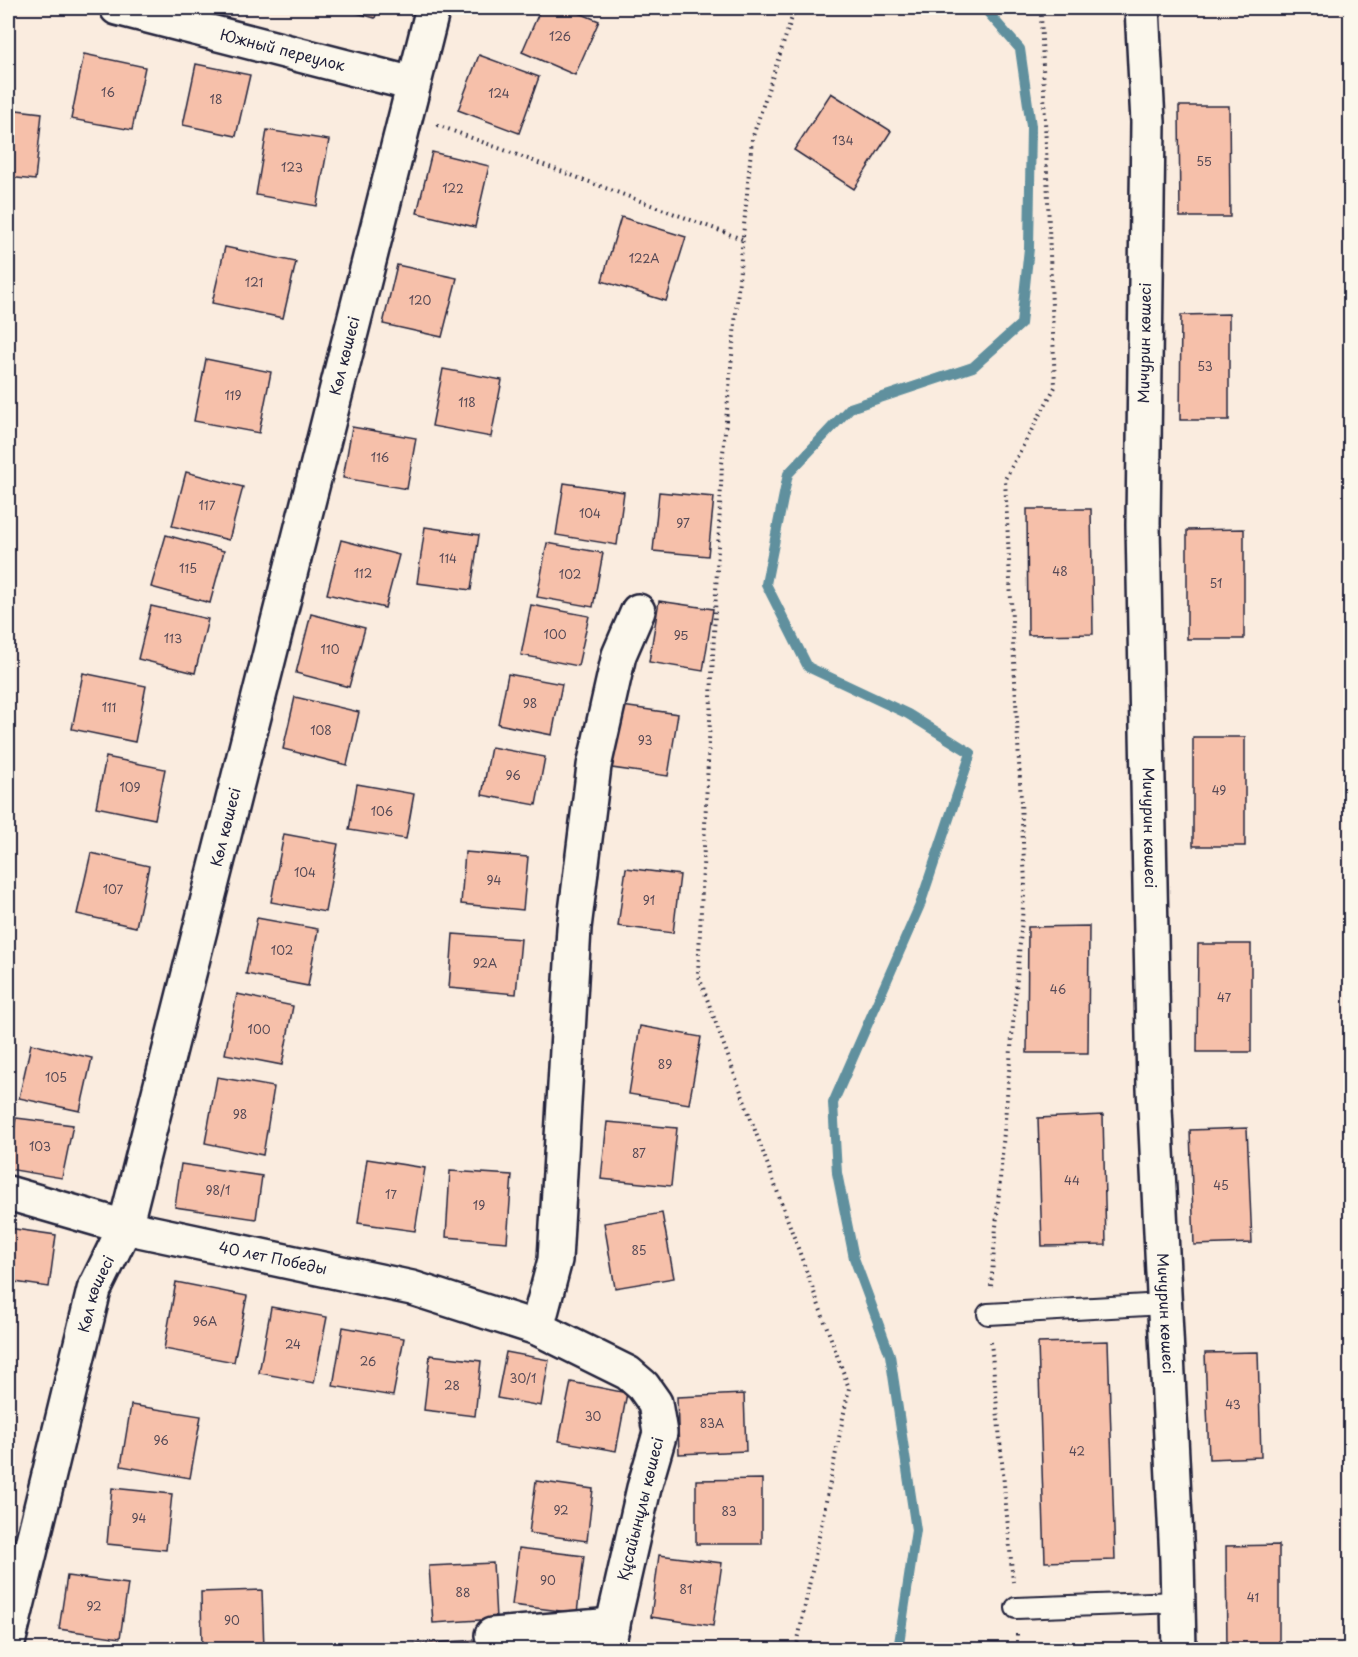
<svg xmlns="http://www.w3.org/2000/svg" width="1358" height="1657" font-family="'Playpen Sans',sans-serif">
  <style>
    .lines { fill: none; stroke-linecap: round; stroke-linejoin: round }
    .stream { stroke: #60909e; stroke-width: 10 }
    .building { fill: #f6c0aa; stroke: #22223b; stroke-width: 1.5 }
    .service-casing { stroke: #22223b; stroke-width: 24 }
    .minor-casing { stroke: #22223b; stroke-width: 38 }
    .path { stroke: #22223b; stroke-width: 4; stroke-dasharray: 1.5 4.5; stroke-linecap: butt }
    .service { stroke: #fbf7ec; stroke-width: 20 }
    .minor { stroke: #fbf7ec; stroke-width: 33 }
    .labels { text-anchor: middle; stroke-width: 4.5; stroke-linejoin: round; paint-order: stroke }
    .number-label { font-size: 12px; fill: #574a57 }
    .street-label { font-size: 15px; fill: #22223b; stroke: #fbf7ec }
  </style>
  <rect width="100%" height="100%" fill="#faecdf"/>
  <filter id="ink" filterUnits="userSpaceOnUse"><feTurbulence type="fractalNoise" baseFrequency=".0167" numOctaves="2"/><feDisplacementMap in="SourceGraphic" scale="12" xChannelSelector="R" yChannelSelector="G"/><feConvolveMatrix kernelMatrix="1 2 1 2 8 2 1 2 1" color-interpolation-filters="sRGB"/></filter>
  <g filter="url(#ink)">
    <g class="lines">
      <path class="stream" d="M898 1650 916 1530 890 1355 854 1258 837 1173 833 1103 920 905 971 753 908 714 808 667 766 584 788 474 850 408 973 367 1021 324 1029 248 1031 126 1020 49 984 8"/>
    </g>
    <g class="building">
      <path d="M339 8H378L375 18Z"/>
      <path d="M541 8H567L599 21 575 75 522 52Z"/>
      <path d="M84 54 145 67 132 130 71 119Z"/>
      <path d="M479 55 539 77 519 133 458 110Z"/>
      <path d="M196 64 250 75 236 136 183 125Z"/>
      <path d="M831 93 891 131 854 189 794 150Z"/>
      <path d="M1179 106H1229L1230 217H1180Z"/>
      <path d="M8 109 42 113 35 180 8 177Z"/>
      <path d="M267 130 329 140 317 206 256 195Z"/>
      <path d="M432 152 489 166 475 227 417 213Z"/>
      <path d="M621 217 686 237 666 301 602 281Z"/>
      <path d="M225 247 296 262 283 318 212 303Z"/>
      <path d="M397 265 457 278 442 337 383 324Z"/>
      <path d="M1229 314V420H1180L1181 315Z"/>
      <path d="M206 359 271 372 259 433 194 421Z"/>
      <path d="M443 369 502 380 491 437 432 426Z"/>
      <path d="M352 427 416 438 407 489 343 478Z"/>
      <path d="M186 472 243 487 229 540 172 526Z"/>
      <path d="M564 483 624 492 617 545 556 535Z"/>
      <path d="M659 492 714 497 708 556 653 551Z"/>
      <path d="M1027 509H1091L1093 634 1028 635Z"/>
      <path d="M425 527 479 535 471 590 417 583Z"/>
      <path d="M1244 529V639H1187V530Z"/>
      <path d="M166 535 224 551 210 603 151 587Z"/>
      <path d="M341 540 399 555 385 608 327 594Z"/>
      <path d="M547 543 603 553 593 607 537 597Z"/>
      <path d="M659 601 713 609 703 671 649 662Z"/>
      <path d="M531 605 589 616 578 666 521 655Z"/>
      <path d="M151 606 208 619 195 673 138 659Z"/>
      <path d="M311 614 365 628 349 687 296 673Z"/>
      <path d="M83 673 146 686 135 742 72 729Z"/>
      <path d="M508 674 562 684 552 735 498 724Z"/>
      <path d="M295 697 359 712 347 765 283 749Z"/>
      <path d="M622 706 678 714 668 776 612 768Z"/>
      <rect x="1193" y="737" width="52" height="109"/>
      <path d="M491 747 545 757 536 805 482 795Z"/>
      <path d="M106 757 165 769 155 819 96 807Z"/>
      <path d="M357 784 414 794 406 839 349 830Z"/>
      <path d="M284 834 338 844 325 912 271 902Z"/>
      <path d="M465 852 528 857 523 910 461 904Z"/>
      <path d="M91 853 149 866 136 927 77 914Z"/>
      <path d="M626 868 680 875 673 933 618 926Z"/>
      <path d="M257 918 318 929 308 986 246 974Z"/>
      <path d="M1089 926 1088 1053H1027L1028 927Z"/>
      <path d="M453 934 521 939 516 994 449 988Z"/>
      <path d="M1198 944H1251V1052H1197Z"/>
      <path d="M237 994 293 1006 282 1065 225 1054Z"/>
      <path d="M640 1026 701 1037 689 1104 629 1094Z"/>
      <path d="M31 1044 92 1058 80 1111 19 1098Z"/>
      <path d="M217 1077 274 1087 263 1155 205 1143Z"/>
      <path d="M1103 1115 1106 1245 1042 1246 1038 1118Z"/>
      <path d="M16 1118 73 1125 62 1178 8 1169Z"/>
      <path d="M607 1122 677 1128 671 1186 601 1179Z"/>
      <path d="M1247 1128 1252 1243 1194 1245 1190 1130Z"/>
      <path d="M367 1159 425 1168 415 1231 358 1223Z"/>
      <path d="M181 1164 262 1176 256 1219 175 1207Z"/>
      <path d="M450 1171 512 1175 507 1242 446 1237Z"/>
      <path d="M662 1213 674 1278 615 1288 604 1223Z"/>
      <path d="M8 1228 56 1235 49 1287 8 1281Z"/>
      <path d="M176 1282 247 1296 234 1362 164 1349Z"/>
      <path d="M271 1307 327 1317 314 1383 259 1373Z"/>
      <path d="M343 1327 404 1338 393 1396 333 1386Z"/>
      <path d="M1108 1341 1115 1560 1045 1562 1038 1343Z"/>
      <path d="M506 1352 549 1360 541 1406 497 1398Z"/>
      <path d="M1258 1352 1261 1457 1209 1459 1205 1353Z"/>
      <path d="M430 1355 481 1361 475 1416 424 1410Z"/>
      <path d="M571 1382 627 1393 616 1451 559 1441Z"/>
      <path d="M744 1394 746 1451 679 1454 677 1397Z"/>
      <path d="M131 1405 201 1416 190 1478 121 1466Z"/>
      <path d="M762 1479V1544H696V1480Z"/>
      <path d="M536 1481 593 1489 587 1541 529 1533Z"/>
      <path d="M112 1488 172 1494 166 1550 107 1544Z"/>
      <path d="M1279 1545V1650H1227L1226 1546Z"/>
      <path d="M519 1548 584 1556 577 1613 512 1605Z"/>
      <path d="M659 1555 722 1563 713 1626 651 1617Z"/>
      <path d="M493 1563 496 1619 433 1623 429 1566Z"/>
      <path d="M67 1576 128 1584 120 1638 59 1629Z"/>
      <path d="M262 1590 264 1650H202L201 1592Z"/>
      <path d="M477 1640V1650H416L415 1644Z"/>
    </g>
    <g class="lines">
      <defs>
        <g id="service">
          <path d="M988 1314 1164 1304"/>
          <path d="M1016 1608 1178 1602"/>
        </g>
        <g id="minor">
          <path id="s1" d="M117 8 413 84"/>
          <path id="s2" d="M1142 8 1148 122 1143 525 1154 1088 1177 1560 1179 1650"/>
          <path id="s3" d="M8 1193 125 1227 412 1288 537 1328 628 1373 643 1386 655 1403 660 1433 644 1488 607 1650"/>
          <path d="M537 1328 555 1260 574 928 594 766 619 655 638 611"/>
          <path d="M492 1635 613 1625"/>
          <path id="s4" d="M8 1643 94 1290 125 1227 433 8"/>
        </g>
      </defs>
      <use href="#service" class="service-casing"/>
      <use href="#minor" class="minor-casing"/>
      <g class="path">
        <path d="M795 8 752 139 722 464 698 974 849 1388 796 1650"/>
        <path d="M437 125 742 239"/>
        <path d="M991 1286 1025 883 1005 479 1055 387 1041 13 1037 8"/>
        <path d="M991 1342 1013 1582"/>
        <path d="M1017 1634V1650"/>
      </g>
      <use href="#service" class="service"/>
      <use href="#minor" class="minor"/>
    </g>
  </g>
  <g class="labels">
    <g class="number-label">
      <text x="560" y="41">126</text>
      <text x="108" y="97">16</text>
      <text x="499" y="98">124</text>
      <text x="216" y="104">18</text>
      <text x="843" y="145">134</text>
      <text x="1204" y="166">55</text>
      <text x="292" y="172">123</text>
      <text x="453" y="193">122</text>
      <text x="644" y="263">122А</text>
      <text x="254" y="287">121</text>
      <text x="420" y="305">120</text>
      <text x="1205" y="371">53</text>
      <text x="233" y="400">119</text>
      <text x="467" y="407">118</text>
      <text x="380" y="462">116</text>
      <text x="207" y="510">117</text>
      <text x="590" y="518">104</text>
      <text x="683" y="528">97</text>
      <text x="448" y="563">114</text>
      <text x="188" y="573">115</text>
      <text x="1060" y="576">48</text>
      <text x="363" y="578">112</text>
      <text x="570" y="579">102</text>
      <text x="1216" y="588">51</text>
      <text x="555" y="639">100</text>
      <text x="681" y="640">95</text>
      <text x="173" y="643">113</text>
      <text x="330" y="654">110</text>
      <text x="530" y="708">98</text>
      <text x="109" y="712">111</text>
      <text x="321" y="735">108</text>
      <text x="645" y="745">93</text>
      <text x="513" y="780">96</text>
      <text x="130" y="792">109</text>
      <text x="1219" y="795">49</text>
      <text x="382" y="816">106</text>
      <text x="305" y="877">104</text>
      <text x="494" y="885">94</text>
      <text x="113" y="894">107</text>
      <text x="649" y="905">91</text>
      <text x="282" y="955">102</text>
      <text x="485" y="968">92А</text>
      <text x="1058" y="994">46</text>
      <text x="1224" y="1002">47</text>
      <text x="259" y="1034">100</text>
      <text x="665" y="1069">89</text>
      <text x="56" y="1082">105</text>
      <text x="240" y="1119">98</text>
      <text x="40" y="1151">103</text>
      <text x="639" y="1158">87</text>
      <text x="1072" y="1185">44</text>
      <text x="1221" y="1190">45</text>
      <text x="218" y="1195">98/1</text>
      <text x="391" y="1199">17</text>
      <text x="479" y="1210">19</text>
      <text x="639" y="1255">85</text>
      <text x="205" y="1326">96А</text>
      <text x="293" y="1349">24</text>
      <text x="368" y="1366">26</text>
      <text x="523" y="1383">30/1</text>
      <text x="452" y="1390">28</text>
      <text x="1233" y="1409">43</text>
      <text x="593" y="1421">30</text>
      <text x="712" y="1428">83А</text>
      <text x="161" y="1445">96</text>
      <text x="1077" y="1456">42</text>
      <text x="561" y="1515">92</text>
      <text x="729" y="1516">83</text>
      <text x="139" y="1523">94</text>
      <text x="548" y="1585">90</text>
      <text x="686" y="1594">81</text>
      <text x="463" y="1597">88</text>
      <text x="1253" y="1602">41</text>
      <text x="94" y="1611">92</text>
      <text x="232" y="1625">90</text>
    </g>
    <g class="street-label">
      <text dy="5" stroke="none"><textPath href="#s1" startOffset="171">Южный переулок</textPath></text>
      <text transform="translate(1145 343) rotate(-89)" y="5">Мичурин көшесі</text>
      <text dy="5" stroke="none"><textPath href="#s4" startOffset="1332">Көл көшесі</textPath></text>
      <text dy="5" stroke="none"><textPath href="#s4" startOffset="846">Көл көшесі</textPath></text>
      <text dy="5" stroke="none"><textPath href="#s2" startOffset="820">Мичурин көшесі</textPath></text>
      <text dy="5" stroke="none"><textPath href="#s3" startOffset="273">40 лет Победы</textPath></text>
      <text dy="5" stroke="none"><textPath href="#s4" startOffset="360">Көл көшесі</textPath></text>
      <text dy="5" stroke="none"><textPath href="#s2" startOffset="1306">Мичурин көшесі</textPath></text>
      <text transform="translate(641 1509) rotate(-76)" y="5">Құсайынұлы көшесі</text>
    </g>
  </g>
  <rect width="1358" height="1657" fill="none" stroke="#fbf7ec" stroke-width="30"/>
  <rect x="15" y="15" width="1328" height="1627" fill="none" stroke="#22223b" stroke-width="2" filter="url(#ink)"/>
</svg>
